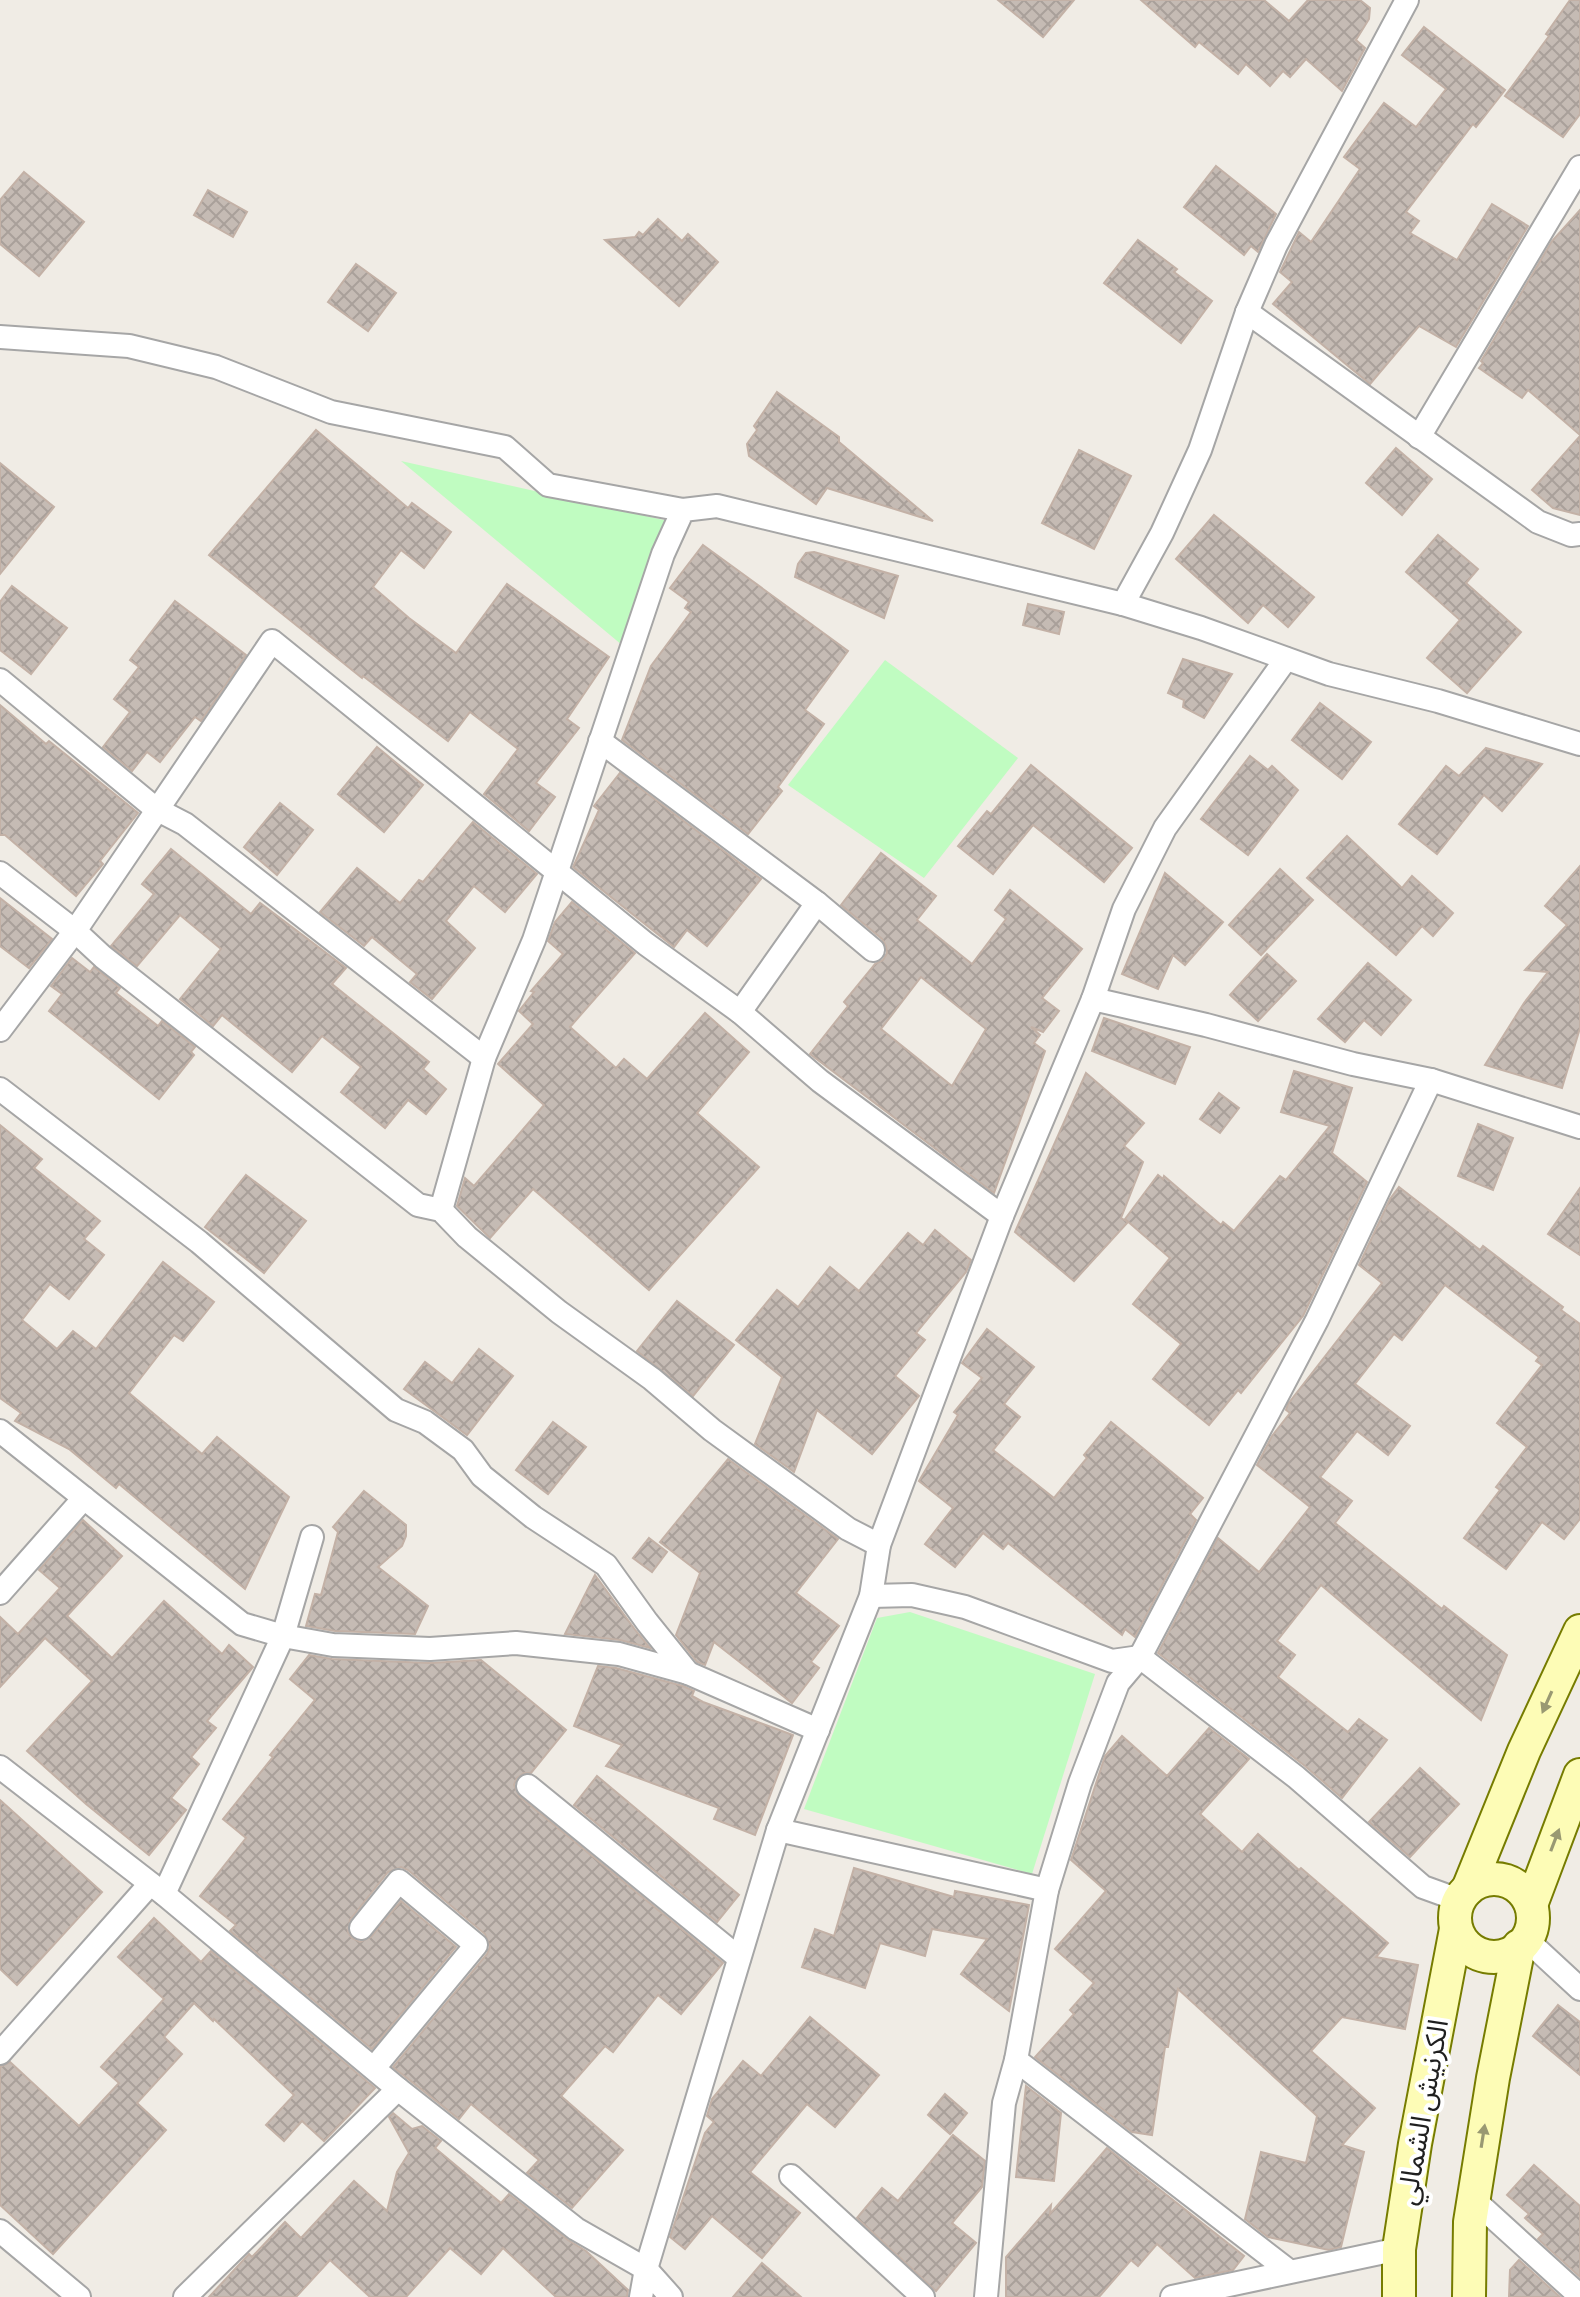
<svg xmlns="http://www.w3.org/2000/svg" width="1580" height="2297" font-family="'Titillium Web','Noto Sans Arabic',sans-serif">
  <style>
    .park { fill: #c0fcc1 }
    .building { fill: url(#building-cross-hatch); stroke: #c3b1a6; stroke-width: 2; fill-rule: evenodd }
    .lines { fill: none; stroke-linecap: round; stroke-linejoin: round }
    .minor-casing { stroke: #a6a6a6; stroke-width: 26 }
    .secondary-casing { stroke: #767c00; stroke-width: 36 }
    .minor { stroke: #fff; stroke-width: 22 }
    .secondary { stroke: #fdfcb6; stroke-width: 32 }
    .oneway { fill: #999972 }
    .labels { text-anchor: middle; stroke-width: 8; stroke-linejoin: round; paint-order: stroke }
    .street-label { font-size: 28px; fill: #1f1f1f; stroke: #fff }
  </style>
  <defs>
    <pattern id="building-cross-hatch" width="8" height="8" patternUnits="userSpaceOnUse" patternTransform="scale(2)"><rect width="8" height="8" fill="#c5bbb4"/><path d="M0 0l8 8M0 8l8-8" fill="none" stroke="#a9a09a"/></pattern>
  </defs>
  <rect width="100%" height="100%" fill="#f0ece5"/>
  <g class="park">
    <path d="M401 461 668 521 622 645Z"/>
    <path d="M885 660 1018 758 924 878 788 785Z"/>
    <path d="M910 1612 1095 1674 1032 1874 804 1809 877 1618Z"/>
  </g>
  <g class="building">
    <path d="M998 0H1074L1043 37Z"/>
    <path d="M1141 0H1264L1289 21 1308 0H1360L1370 8 1369 19 1356 40 1365 48 1342 91 1306 59 1290 77 1283 71 1270 86 1246 64 1238 74 1199 42 1195 47Z"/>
    <path d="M1570 0H1580V114L1563 137 1505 96 1549 36 1546 34Z"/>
    <path d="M1424 27 1505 90 1476 127 1473 124 1406 212 1419 221 1410 233 1457 260 1492 204 1528 226 1456 347 1419 326 1370 384 1273 304 1292 282 1280 272 1299 232 1311 242 1360 169 1344 157 1384 103 1416 127 1446 89 1402 55Z"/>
    <path d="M1216 166 1276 214 1258 252 1251 246 1244 255 1184 207Z"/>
    <path d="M24 172 84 222 39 276 0 244V200Z"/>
    <path d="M208 190 247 212 233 237 194 215Z"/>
    <path d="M1580 210V435L1528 390 1522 398 1479 368 1483 363 1481 361 1552 241Z"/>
    <path d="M658 219 682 241 688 234 718 262 679 306 605 240 635 237 639 232 643 235Z"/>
    <path d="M1138 240 1177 269 1174 272 1212 301 1181 343 1104 283Z"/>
    <path d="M356 264 396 293 368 331 328 302Z"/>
    <path d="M777 392 839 437V442L933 521 827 488 816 504 749 456 747 444 757 430 754 426Z"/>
    <path d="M316 430 408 508 412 503 451 532 424 568 401 550 373 587 409 618 456 653 507 584 609 657 567 719 579 728 536 783 555 797 529 831 484 794 518 749 470 712 448 741 363 676 362 678 209 555Z"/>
    <path d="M1580 436V515L1553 508 1532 490Z"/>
    <path d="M1396 448 1432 479 1402 515 1366 483Z"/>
    <path d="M1079 450 1131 476 1094 549 1042 523Z"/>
    <path d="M0 463 54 507 0 574Z"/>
    <path d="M1214 515 1314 597 1288 627 1263 605 1248 623 1176 559Z"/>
    <path d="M1438 535 1478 569 1466 583 1521 632 1467 693 1427 658 1460 620 1406 572Z"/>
    <path d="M703 545 848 651 805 710 824 724 778 787 782 791 748 834 622 740 651 666 691 612 685 608 689 602 670 588Z"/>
    <path d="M814 552 898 576 884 618 795 577 798 564 806 553Z"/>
    <path d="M12 586 67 628 31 674 0 650V602Z"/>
    <path d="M175 601 246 655 201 721 195 717 160 762 147 752 132 771 103 747 130 712 114 699 139 667 130 660Z"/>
    <path d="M1028 604 1064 612 1059 634 1023 625Z"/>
    <path d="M1183 659 1232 674 1204 718 1183 707 1184 700 1168 693Z"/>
    <path d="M1320 703 1371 742 1342 779 1292 740Z"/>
    <path d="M0 705 46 744 49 741 138 813 100 861 103 864 76 896 5 835H0Z"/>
    <path d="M377 747 423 785 384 832 338 794Z"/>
    <path d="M1486 748 1542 764 1502 811 1484 795 1437 854 1399 824 1446 766 1459 776Z"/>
    <path d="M1250 756 1268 770 1272 766 1298 790 1248 855 1201 819Z"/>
    <path d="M1031 765 1132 848 1104 882 1033 825 993 874 958 846 987 811 991 814Z"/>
    <path d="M620 773 761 879 707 946 687 930 674 947 573 867 599 810 594 806Z"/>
    <path d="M280 803 313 830 277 875 244 847Z"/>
    <path d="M473 822 537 874 505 912 474 886 446 921 475 948 432 999 410 982 417 974 372 937 364 946 320 912 357 868 400 903 419 880 423 882Z"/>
    <path d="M1347 836 1402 888 1412 876 1453 913 1433 936 1422 926 1396 955 1307 878Z"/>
    <path d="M171 849 251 914 260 903 346 968 332 984 429 1062 423 1069 446 1089 426 1114 408 1100 385 1128 341 1092 361 1067 322 1036 292 1072 222 1015 213 1026 180 999 221 949 180 915 137 966 111 946 154 894 142 884Z"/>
    <path d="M881 853 936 896 917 920 972 964 1006 919 995 910 1010 890 1082 949 1042 998 1059 1011 1043 1032 1031 1027 1040 1035 1034 1043 1045 1051 994 1193 810 1054 848 1006 844 1002 875 964 883 960 887 953 886 946 882 939 841 905ZM921 977 986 1029 952 1086 881 1029Z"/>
    <path d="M1580 866V1028L1562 1088 1485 1065 1524 1003 1548 972 1525 970 1567 925 1545 906Z"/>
    <path d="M1280 869 1313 900 1261 955 1229 925Z"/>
    <path d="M1165 873 1223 922 1185 965 1173 955 1158 989 1122 974Z"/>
    <path d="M0 898 52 939 29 968 0 946Z"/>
    <path d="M572 902 635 953 570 1027 616 1068 624 1059 647 1079 705 1013 749 1052 697 1113 759 1167 649 1290 533 1189 490 1238 457 1206 465 1178 474 1186 544 1105 498 1064 533 1024 519 1011 534 992 531 991 563 954 548 941 555 922Z"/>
    <path d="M1267 954 1296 981 1258 1021 1230 995Z"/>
    <path d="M72 958 90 972 94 967 120 988 116 993 158 1026 162 1021 195 1047 191 1052 194 1055 159 1099 49 1011 62 994 51 986Z"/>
    <path d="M1368 963 1411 1000 1381 1035 1364 1020 1345 1042 1318 1019Z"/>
    <path d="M1104 1018 1190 1047 1175 1084 1092 1051Z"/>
    <path d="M1294 1071 1352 1088 1332 1153 1367 1182 1303 1316 1241 1393 1238 1390 1209 1425 1153 1379 1181 1344 1133 1304 1170 1258 1125 1219 1158 1175 1163 1179 1164 1176 1221 1225 1223 1222 1234 1231 1280 1176 1286 1180 1330 1126 1281 1112Z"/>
    <path d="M1086 1073 1144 1123 1124 1146 1143 1162 1121 1218 1128 1222 1074 1281 1015 1232Z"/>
    <path d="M1219 1093 1239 1108 1220 1133 1200 1119Z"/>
    <path d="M1478 1124 1513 1138 1493 1190 1458 1176Z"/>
    <path d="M0 1125 42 1159 34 1168 100 1221 84 1239 104 1255 69 1299 50 1284 22 1320 57 1349 73 1331 96 1349 163 1262 214 1302 183 1341 174 1335 129 1393 202 1454 217 1437 289 1497 245 1589 119 1484 116 1488 69 1449 15 1421 21 1413 0 1398Z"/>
    <path d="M246 1175 306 1221 264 1273 205 1227Z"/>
    <path d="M1399 1187 1480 1250 1483 1246 1563 1307 1561 1310 1580 1324V1519L1564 1539 1542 1522 1506 1569 1464 1538 1500 1490 1496 1487 1527 1447 1497 1423 1542 1365 1536 1361 1539 1357 1445 1285 1402 1340 1394 1334 1355 1384 1410 1426 1388 1455 1357 1431 1320 1477 1352 1501 1335 1523 1442 1609 1444 1606 1507 1655 1481 1720 1321 1585 1277 1641 1295 1655 1278 1677 1348 1732 1359 1719 1387 1740 1342 1798 1305 1766 1158 1653 1218 1538 1259 1572 1310 1507 1257 1465 1272 1436 1290 1413 1286 1410 1288 1404 1382 1283 1359 1265 1390 1199Z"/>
    <path d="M1580 1188V1255L1548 1234Z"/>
    <path d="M935 1230 971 1260 966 1272 916 1333 925 1340 895 1376 919 1396 872 1454 817 1410 794 1472 755 1444 782 1377 736 1340 777 1290 798 1307 830 1267 859 1291 908 1233 923 1245Z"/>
    <path d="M677 1301 734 1345 693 1396 637 1351Z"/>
    <path d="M987 1329 1034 1367 1004 1404 1020 1417 993 1450 1054 1498 1087 1458 1084 1455 1111 1422 1203 1498 1190 1514 1196 1520 1135 1637 1125 1629 1122 1635 1008 1543 1003 1549 983 1533 955 1567 925 1544 953 1508 919 1481 958 1415 954 1412 982 1378 962 1363Z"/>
    <path d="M479 1349 513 1376 467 1435 404 1389 425 1362 452 1383Z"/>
    <path d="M553 1422 586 1447 548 1494 516 1470Z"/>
    <path d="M728 1459 838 1539 796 1593 839 1626 811 1662 819 1668 792 1703 714 1642 705 1665 697 1662 676 1635 700 1573 660 1542Z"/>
    <path d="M364 1491 406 1525V1536L402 1546 378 1567 428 1606 415 1634 335 1631 306 1626 315 1594 321 1595 338 1532 333 1527Z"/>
    <path d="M83 1520 122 1556 67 1616 112 1658 164 1601 222 1654 229 1645 253 1667 207 1721 216 1728 191 1757 199 1764 171 1798 186 1810 149 1855 86 1804 27 1751 92 1681 45 1638 0 1687V1617L18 1634 60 1588 39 1570Z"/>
    <path d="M649 1538 667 1552 652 1572 633 1558Z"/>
    <path d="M595 1575 636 1631 650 1648 620 1640 565 1634Z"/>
    <path d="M309 1655 332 1659 430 1663 481 1660 566 1730 531 1773H524L517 1778 514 1785 519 1796 723 1963 681 2014 658 1995 613 2052 605 2046 561 2096 623 2150 572 2208 527 2173 539 2160 471 2104 459 2119 393 2067 487 1954 490 1947 485 1934 408 1870 401 1867 388 1872 350 1920 348 1932 352 1938 360 1942 371 1937 401 1901 456 1947 372 2049 230 1931 236 1925 200 1896 246 1838 223 1819 273 1757 270 1755 315 1700 290 1679Z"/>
    <path d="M598 1666 616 1668 683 1686 694 1691 692 1696 703 1702 793 1735 755 1835 714 1819 719 1808 606 1766 622 1745 574 1726Z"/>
    <path d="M1209 1728 1249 1759 1200 1814 1242 1852 1258 1834 1299 1870 1301 1868 1388 1943 1376 1957 1418 1965 1405 2029 1342 2017 1311 2051 1375 2108 1342 2145 1364 2152 1341 2247 1329 2250 1268 2237 1245 2219 1261 2152 1306 2163 1317 2116 1178 1989 1168 2047H1165L1152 2135 1132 2132 1035 2057 1074 2014 1070 2010 1094 1983 1055 1949 1106 1891 1071 1860 1105 1756 1122 1736 1167 1776Z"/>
    <path d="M1420 1768 1459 1804 1410 1857 1369 1822Z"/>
    <path d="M597 1776 739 1895 717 1922 574 1805Z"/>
    <path d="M0 1800 102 1892 17 1985 0 1969Z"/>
    <path d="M854 1868 954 1897 955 1891 1029 1905 1009 2011 961 1974 987 1939 932 1929 925 1956 880 1943 865 1988 802 1967 815 1929 834 1936Z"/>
    <path d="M154 1918 201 1962 211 1951 375 2088 324 2141 302 2121 284 2141 266 2125 294 2095 214 2019 213 2021 194 2003 164 2037 182 2054 137 2103 166 2130 53 2254 0 2205V2067L10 2062 79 2126 119 2083 101 2067 164 1999 118 1957Z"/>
    <path d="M1558 2005 1580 2022V2075L1533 2036Z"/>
    <path d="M810 2017 879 2075 835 2127 807 2104 750 2172 800 2213 762 2258 712 2216 685 2249 670 2237 705 2133 714 2122 707 2116 712 2099 743 2061 761 2076Z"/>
    <path d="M1026 2086 1061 2113 1054 2181 1016 2177Z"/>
    <path d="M945 2094 967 2113 950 2134 928 2115Z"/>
    <path d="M393 2113 412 2129 422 2126 441 2141 435 2148 501 2203 509 2194 568 2240 586 2251 628 2290 627 2297H556L503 2248 481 2274 450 2248 406 2297H370L330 2260 296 2297H209L249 2254 252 2257 285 2222 301 2238 354 2181 387 2211 397 2172 409 2153 389 2117Z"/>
    <path d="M953 2135 985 2161 982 2187 952 2223 976 2243 936 2291 857 2218 882 2188 898 2201Z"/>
    <path d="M1107 2148 1244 2256 1233 2270 1195 2278 1157 2244 1138 2266 1131 2260 1099 2297H1006V2257L1051 2205 1050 2214Z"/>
    <path d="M1534 2165 1580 2206V2277L1538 2239 1543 2234 1525 2218 1529 2214 1507 2195Z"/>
    <path d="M1519 2260 1560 2297H1509L1510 2270Z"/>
    <path d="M762 2263 801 2297H733Z"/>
  </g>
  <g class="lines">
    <defs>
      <g id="minor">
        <path d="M1247 312 1538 522 1571 535 1580 534"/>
        <path d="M0 337 129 346 216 367 331 412 505 447 548 485 683 510"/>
        <path d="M1419 437 1580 167"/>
        <path d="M1123 604 1162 533 1200 450 1247 312 1276 245 1407 0"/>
        <path d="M0 680 156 809 185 824 484 1058"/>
        <path d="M600 741 817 903 873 950"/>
        <path d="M0 873 75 931 103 957 418 1205 441 1210 467 1237 559 1312 652 1379 712 1430 848 1529 879 1545"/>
        <path d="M1093 999 1124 909 1165 828 1286 659"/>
        <path d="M740 1012 817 903"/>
        <path d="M0 1030 75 931 272 641 646 944 740 1012 820 1081 1002 1216"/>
        <path d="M0 1089 199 1242 396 1410 425 1422 463 1450 482 1476 533 1517 606 1565 647 1622 688 1673"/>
        <path d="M441 1210 484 1058 534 940 663 554 683 510 717 506 1123 604 1201 628 1329 674 1438 701 1580 744"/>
        <path d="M0 1431 242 1624 283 1636 333 1645 430 1649 516 1643 619 1654 688 1673 818 1730"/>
        <path d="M0 1593 84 1498"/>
        <path d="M871 1596 912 1595 965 1607 1112 1661 1140 1657 1296 1777 1423 1887 1459 1900"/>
        <path d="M0 1767 164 1894 398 2089 576 2229 646 2269 671 2297"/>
        <path d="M528 1786 739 1958"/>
        <path d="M778 1830 1047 1890"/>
        <path d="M164 1894 283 1636 312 1537"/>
        <path d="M361 1928 399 1881 476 1945 374 2068"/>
        <path d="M1526 1939 1580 1989"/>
        <path d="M0 2053 150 1884"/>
        <path d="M1016 2060 1289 2271"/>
        <path d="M791 2176 923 2297"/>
        <path d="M1473 2199 1580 2296"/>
        <path d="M0 2231 79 2297"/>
        <path d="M185 2297 398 2089"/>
        <path d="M641 2297 646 2269 778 1830 871 1596 879 1545 1002 1216 1093 999 1206 1025 1353 1064 1431 1080 1580 1127"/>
        <path d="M986 2297 1004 2103 1016 2060 1047 1890 1080 1783 1118 1683 1140 1657 1317 1320 1431 1080"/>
        <path d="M1172 2297 1399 2249"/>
      </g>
      <g id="secondary">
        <circle cx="1494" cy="1918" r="39"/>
        <path d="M1468 1889 1524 1751 1580 1631"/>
        <path d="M1531 1905 1580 1775"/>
        <path d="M1399 2297V2249L1415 2144 1456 1929"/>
        <path d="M1469 2297 1470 2222 1493 2078 1519 1946"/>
      </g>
    </defs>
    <use href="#minor" class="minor-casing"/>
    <use href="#secondary" class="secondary-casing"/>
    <use href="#minor" class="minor"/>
    <use href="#secondary" class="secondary"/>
  </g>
  <defs><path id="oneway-solid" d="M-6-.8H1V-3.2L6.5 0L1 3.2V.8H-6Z" transform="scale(2)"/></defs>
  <g class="oneway">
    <use href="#oneway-solid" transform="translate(1547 1702) rotate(114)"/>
    <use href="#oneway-solid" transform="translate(1555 1840) rotate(-69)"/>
    <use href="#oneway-solid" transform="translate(1483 2136) rotate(-81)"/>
  </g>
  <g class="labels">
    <g class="street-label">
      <text transform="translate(1422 2112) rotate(-80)" y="10">الكرنيش الشمالي</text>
    </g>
  </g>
</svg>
